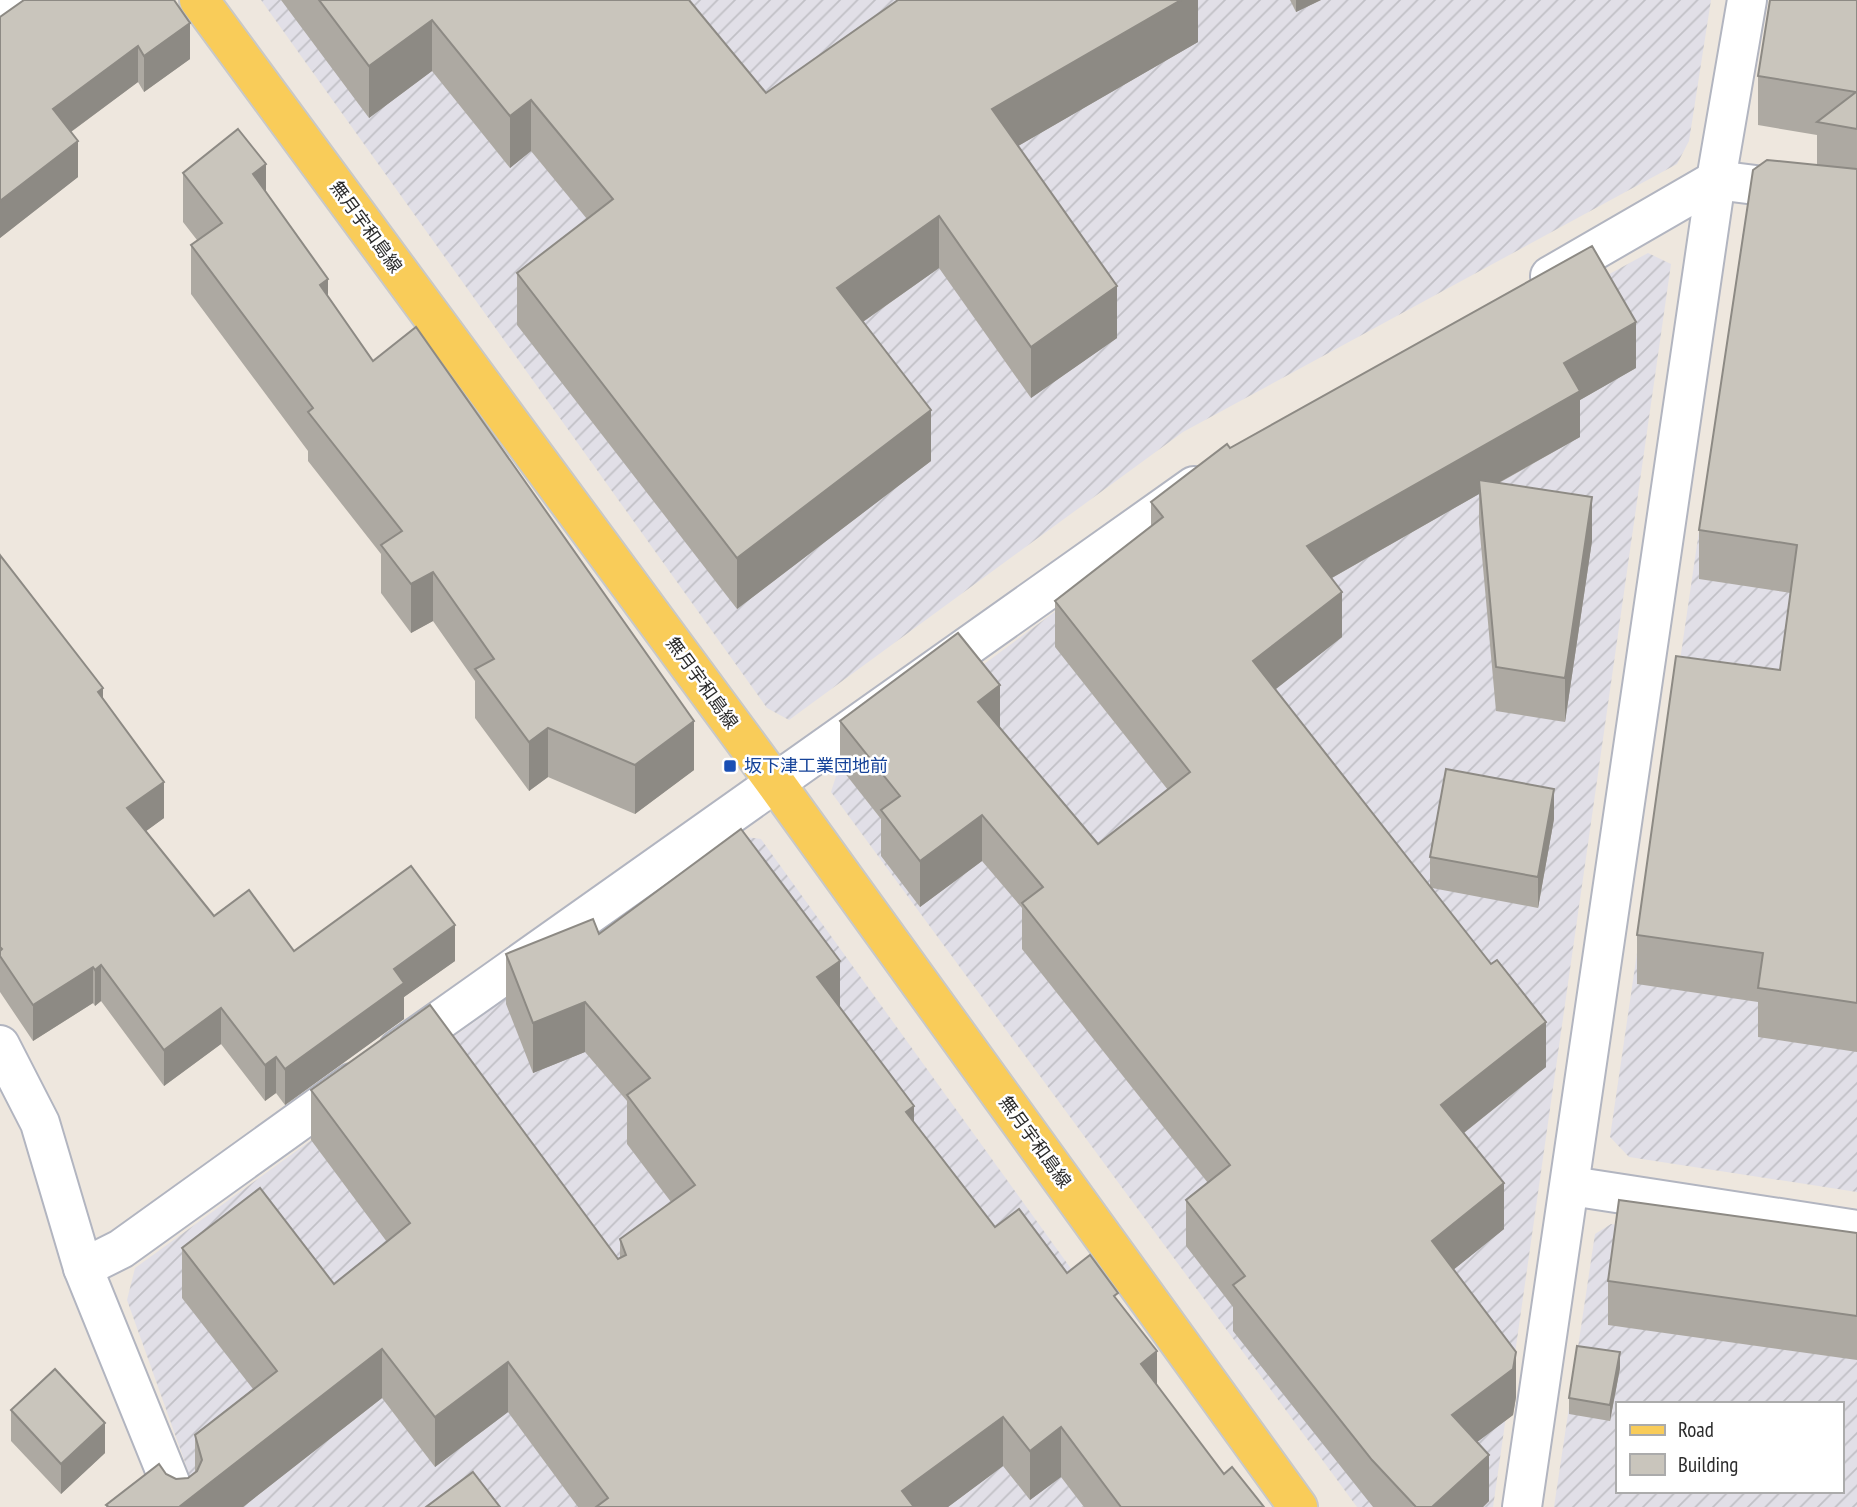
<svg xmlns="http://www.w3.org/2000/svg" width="1857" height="1507" font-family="'PT Sans Narrow','Noto Sans JP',sans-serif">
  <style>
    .industrial { fill: url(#industrial-furrows); fill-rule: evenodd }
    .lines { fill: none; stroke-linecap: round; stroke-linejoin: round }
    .minor-casing { stroke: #b2b5c0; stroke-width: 42 }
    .major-casing { stroke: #c8c8c8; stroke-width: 42 }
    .minor { stroke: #fff; stroke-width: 38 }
    .major { stroke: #f9cc59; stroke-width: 38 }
    .wall { fill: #ada9a2 }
    .shaded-wall { fill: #8d8a84 }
    .building { fill: #c9c5bc; stroke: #8d8a84; stroke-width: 2 }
    .transit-dot { fill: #1a4fb4; stroke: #fff; stroke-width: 2.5 }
    .labels { text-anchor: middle; stroke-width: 5; stroke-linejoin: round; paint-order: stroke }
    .street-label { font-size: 18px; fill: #2c2c2c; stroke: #fff }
    .transit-label { font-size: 18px; fill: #164399; stroke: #fff; text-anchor: start }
  </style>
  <defs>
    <pattern id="industrial-furrows" width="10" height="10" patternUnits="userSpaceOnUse" patternTransform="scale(1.75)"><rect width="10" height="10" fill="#e1dfe7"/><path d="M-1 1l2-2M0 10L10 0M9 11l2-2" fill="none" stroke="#c1c0c6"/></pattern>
  </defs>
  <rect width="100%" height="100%" fill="#eee7de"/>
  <g class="industrial">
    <path d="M261 0H1711L1689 141 1677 164 1183 432 789 720 767 708Z"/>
    <path d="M1766 202 1857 216V1192L1629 1157 1610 1137 1745 218Z"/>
    <path d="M1648 253 1671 264 1493 1507H1357L831 792 837 773 1238 476Z"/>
    <path d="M732 835 761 839 1243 1507H201L127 1300 135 1268Z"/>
    <path d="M1611 1224 1857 1261V1507H1554L1595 1234ZM1617 1404H1841V1491H1617Z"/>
  </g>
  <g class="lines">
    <defs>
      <g id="minor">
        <path d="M0 17 23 0"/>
        <path d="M1550 276 1716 180 1857 198"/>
        <path d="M0 1045 40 1123 83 1268 180 1507"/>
        <path d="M398 1050 1194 486"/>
        <path d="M1571 1186 1857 1230"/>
        <path d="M83 1268 121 1249 352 1083"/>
        <path d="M1522 1507 1716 180 1747 0"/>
      </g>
      <path id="major" d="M199 0 774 781 1298 1507"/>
    </defs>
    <use href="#minor" class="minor-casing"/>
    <use href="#major" class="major-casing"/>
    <use href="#minor" class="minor"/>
    <use href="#major" class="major"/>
  </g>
  <g class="wall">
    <path d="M281 0H689L766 93 1198 0V42L1018 146 1117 338 1031 398 939 268 863 322 931 461 737 609 517 325V273L587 219 531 151 510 168 432 71 369 118Z"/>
    <path d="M1290 0H1321L1296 12Z"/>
    <path d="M1857 0V1052L1758 1037V1002L1637 984V935L1780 670 1791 593 1699 579V530L1817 165V135L1758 125V76Z"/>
    <path d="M0 17 190 59 144 92 138 82 71 132 78 177 0 238Z"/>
    <path d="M183 173 266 193 328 296 373 361 694 770 635 814 548 777 529 791 475 718V681L433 621 411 633 381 593V554L308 461V451L191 294V245L197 240 183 222Z"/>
    <path d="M1636 368 1580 400V437L1499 483 1592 541 1565 722 1496 711 1479 523V494L1332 578 1342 637 1275 689 1430 886V857L1554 819 1538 908 1432 888 1546 1067 1464 1133 1504 1229 1453 1270 1516 1397 1513 1415 1477 1442 1489 1501 1483 1507H1373L1233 1331V1307L1186 1246V1200L1208 1183 1022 949V908L982 861 920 907 881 856V819L840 767V721L1000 728 1098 844 1168 790 1055 647V601L1151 526V502L1230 448Z"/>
    <path d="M0 555 103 699 164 818 146 831 214 916 294 951 455 961 404 997V1019L285 1105 276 1093 265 1101 221 1044 164 1086 101 1001 95 1006 93 1003 33 1041 0 992Z"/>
    <path d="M599 934 840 1007 914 1122 995 1227 1067 1273 1118 1302 1157 1385 1224 1474 1264 1507H1084L1061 1477 1030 1500 1003 1466 948 1507H578L508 1412 435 1467 382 1398 243 1507H106V1505L166 1474 176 1479 188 1478 195 1473V1435L253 1389 182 1298V1248L334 1284 387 1242 311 1140V1090L618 1259 620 1258V1239L671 1202 627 1144V1101L585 1052 533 1073 506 1004V954Z"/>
    <path d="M1857 1233V1360L1608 1325V1281Z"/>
    <path d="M1620 1368 1610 1421 1569 1414V1398Z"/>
    <path d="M11 1410 105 1453 61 1494 11 1441Z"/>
  </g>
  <g class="shaded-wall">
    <path d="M1181 0H1198V42L992 161V109Z"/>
    <path d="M1296 0H1321L1296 12Z"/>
    <path d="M432 20V71L369 118V66Z"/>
    <path d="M190 23V59L144 92V56Z"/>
    <path d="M138 46V82L53 145V109Z"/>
    <path d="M531 100V151L510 168V116Z"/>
    <path d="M78 141V177L0 238V201Z"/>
    <path d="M266 164V212L253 174Z"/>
    <path d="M939 216V268L837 340V288Z"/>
    <path d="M328 279V328L320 285Z"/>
    <path d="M1117 286V338L1031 398V347Z"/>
    <path d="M1636 322V368L1580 400V437L1480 493 1479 480V494L1307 592V546L1564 363Z"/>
    <path d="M931 410V461L737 609V558Z"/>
    <path d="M1592 497V541L1565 722V678Z"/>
    <path d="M433 572V621L411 633V584Z"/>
    <path d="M1342 592V637L1253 707V661Z"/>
    <path d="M1000 685V731L978 702Z"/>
    <path d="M103 688V724L98 692Z"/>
    <path d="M694 721V770L635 814V765Z"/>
    <path d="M548 728V777L529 791V742Z"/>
    <path d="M164 782V818L127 845V808Z"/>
    <path d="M1554 789V819L1538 908V877Z"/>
    <path d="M982 815V861L920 907V861Z"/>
    <path d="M455 925V961L404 997V1019L285 1105V1069L394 969Z"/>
    <path d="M840 961V1011L817 977Z"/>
    <path d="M101 965V1001L95 1006V970Z"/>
    <path d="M93 967V1003L33 1041V1005Z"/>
    <path d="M585 1002V1052L533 1073V1023Z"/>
    <path d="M221 1008V1044L164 1086V1050Z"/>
    <path d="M1546 1022V1067L1441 1151V1105Z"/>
    <path d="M276 1057V1093L265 1101V1065Z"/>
    <path d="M914 1106V1156L906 1112Z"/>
    <path d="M1504 1183V1229L1432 1287V1241Z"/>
    <path d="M382 1349V1398L243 1507H179Z"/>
    <path d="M1157 1351V1401L1141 1364Z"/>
    <path d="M1516 1352V1397L1513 1415 1452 1461V1415Z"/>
    <path d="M1620 1352V1368L1610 1421V1405Z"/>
    <path d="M508 1362V1412L435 1467V1417Z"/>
    <path d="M1003 1417V1466L948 1507H902V1491Z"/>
    <path d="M105 1423V1453L61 1494V1464Z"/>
    <path d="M1061 1427V1477L1030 1500V1451Z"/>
    <path d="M1489 1455V1501L1483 1507H1432Z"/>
  </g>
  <g class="building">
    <path d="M24 0H174L190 23 144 56 138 46 53 109 78 141 0 201V17Z"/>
    <path d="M319 0H689L766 93 898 0H1181L992 109 1117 286 1031 347 939 216 837 288 931 410 737 558 517 273 613 199 531 100 510 116 432 20 369 66Z"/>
    <path d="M1770 0H1857V129L1817 122 1856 92 1758 76Z"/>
    <path d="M238 129 266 164 253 174 328 279 320 285 373 361 416 327 694 721 635 765 548 728 529 742 475 669 494 659 433 572 411 584 381 545 402 531 308 412 313 408 191 245 222 223 183 173Z"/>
    <path d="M1767 160 1857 169V1003L1758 988 1763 953 1637 935 1676 656 1780 670 1797 545 1699 530 1753 170Z"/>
    <path d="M1592 246 1636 322 1564 363 1580 391 1307 546 1342 592 1253 661 1491 964 1497 960 1546 1022 1441 1105 1504 1183 1432 1241 1516 1352 1513 1369 1452 1415 1489 1455 1432 1507H1416L1372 1460 1233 1285 1245 1276 1186 1200 1230 1165 1022 903 1043 887 982 815 920 861 881 810 900 796 840 721 958 633 1000 685 978 702 1098 844 1190 772 1055 601 1163 517 1151 502 1227 444 1230 448Z"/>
    <path d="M1479 480 1592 497 1565 678 1496 667Z"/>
    <path d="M0 555 103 688 98 692 164 782 127 808 214 916 249 890 294 951 411 866 455 925 394 969 404 983 285 1069 276 1057 265 1065 221 1008 164 1050 101 965 95 970 93 967 33 1005 0 956V951L2 949 0 947Z"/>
    <path d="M1446 769 1554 789 1538 877 1430 857Z"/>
    <path d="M741 829 840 961 817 977 914 1106 906 1112 995 1227 1019 1209 1067 1273 1090 1255 1118 1293 1114 1296 1157 1351 1141 1364 1224 1474 1232 1467 1264 1507H1121L1061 1427 1030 1451 1003 1417 902 1491 914 1507H596L608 1498 508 1362 435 1417 382 1349 179 1507H109L106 1505 159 1464 166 1474 176 1479 188 1478 197 1471 202 1460 195 1435 277 1371 182 1248 260 1188 334 1284 410 1223 311 1090 430 1005 618 1259 626 1255 620 1239 695 1185 627 1095 650 1078 585 1002 533 1023 506 954 593 919 599 934Z"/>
    <path d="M1619 1200 1857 1233V1316L1608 1281Z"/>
    <path d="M1577 1346 1620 1352 1610 1405 1569 1398Z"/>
    <path d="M55 1369 105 1423 61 1464 11 1410Z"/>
    <path d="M473 1472 500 1507H426Z"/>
  </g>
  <rect class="transit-dot" x="723" y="759" width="14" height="14" rx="3.5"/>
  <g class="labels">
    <g class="street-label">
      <text transform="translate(366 227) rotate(54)" y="6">無月宇和島線</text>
      <text transform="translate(702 683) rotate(54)" y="6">無月宇和島線</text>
      <text transform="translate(1035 1142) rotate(54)" y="6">無月宇和島線</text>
    </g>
    <g class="transit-label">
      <text x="744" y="772">坂下津工業団地前</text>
    </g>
  </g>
  <rect x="1616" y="1402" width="228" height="91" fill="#ffffff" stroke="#ababab" stroke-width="2"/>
  <rect x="1630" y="1425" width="35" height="10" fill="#f9cc59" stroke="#ababab" stroke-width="2"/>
  <text x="1678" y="1437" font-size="21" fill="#2c2c2c">Road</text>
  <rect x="1630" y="1454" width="35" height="21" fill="#c9c5bc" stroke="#ababab" stroke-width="2"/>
  <text x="1678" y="1472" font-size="21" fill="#2c2c2c">Building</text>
</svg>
